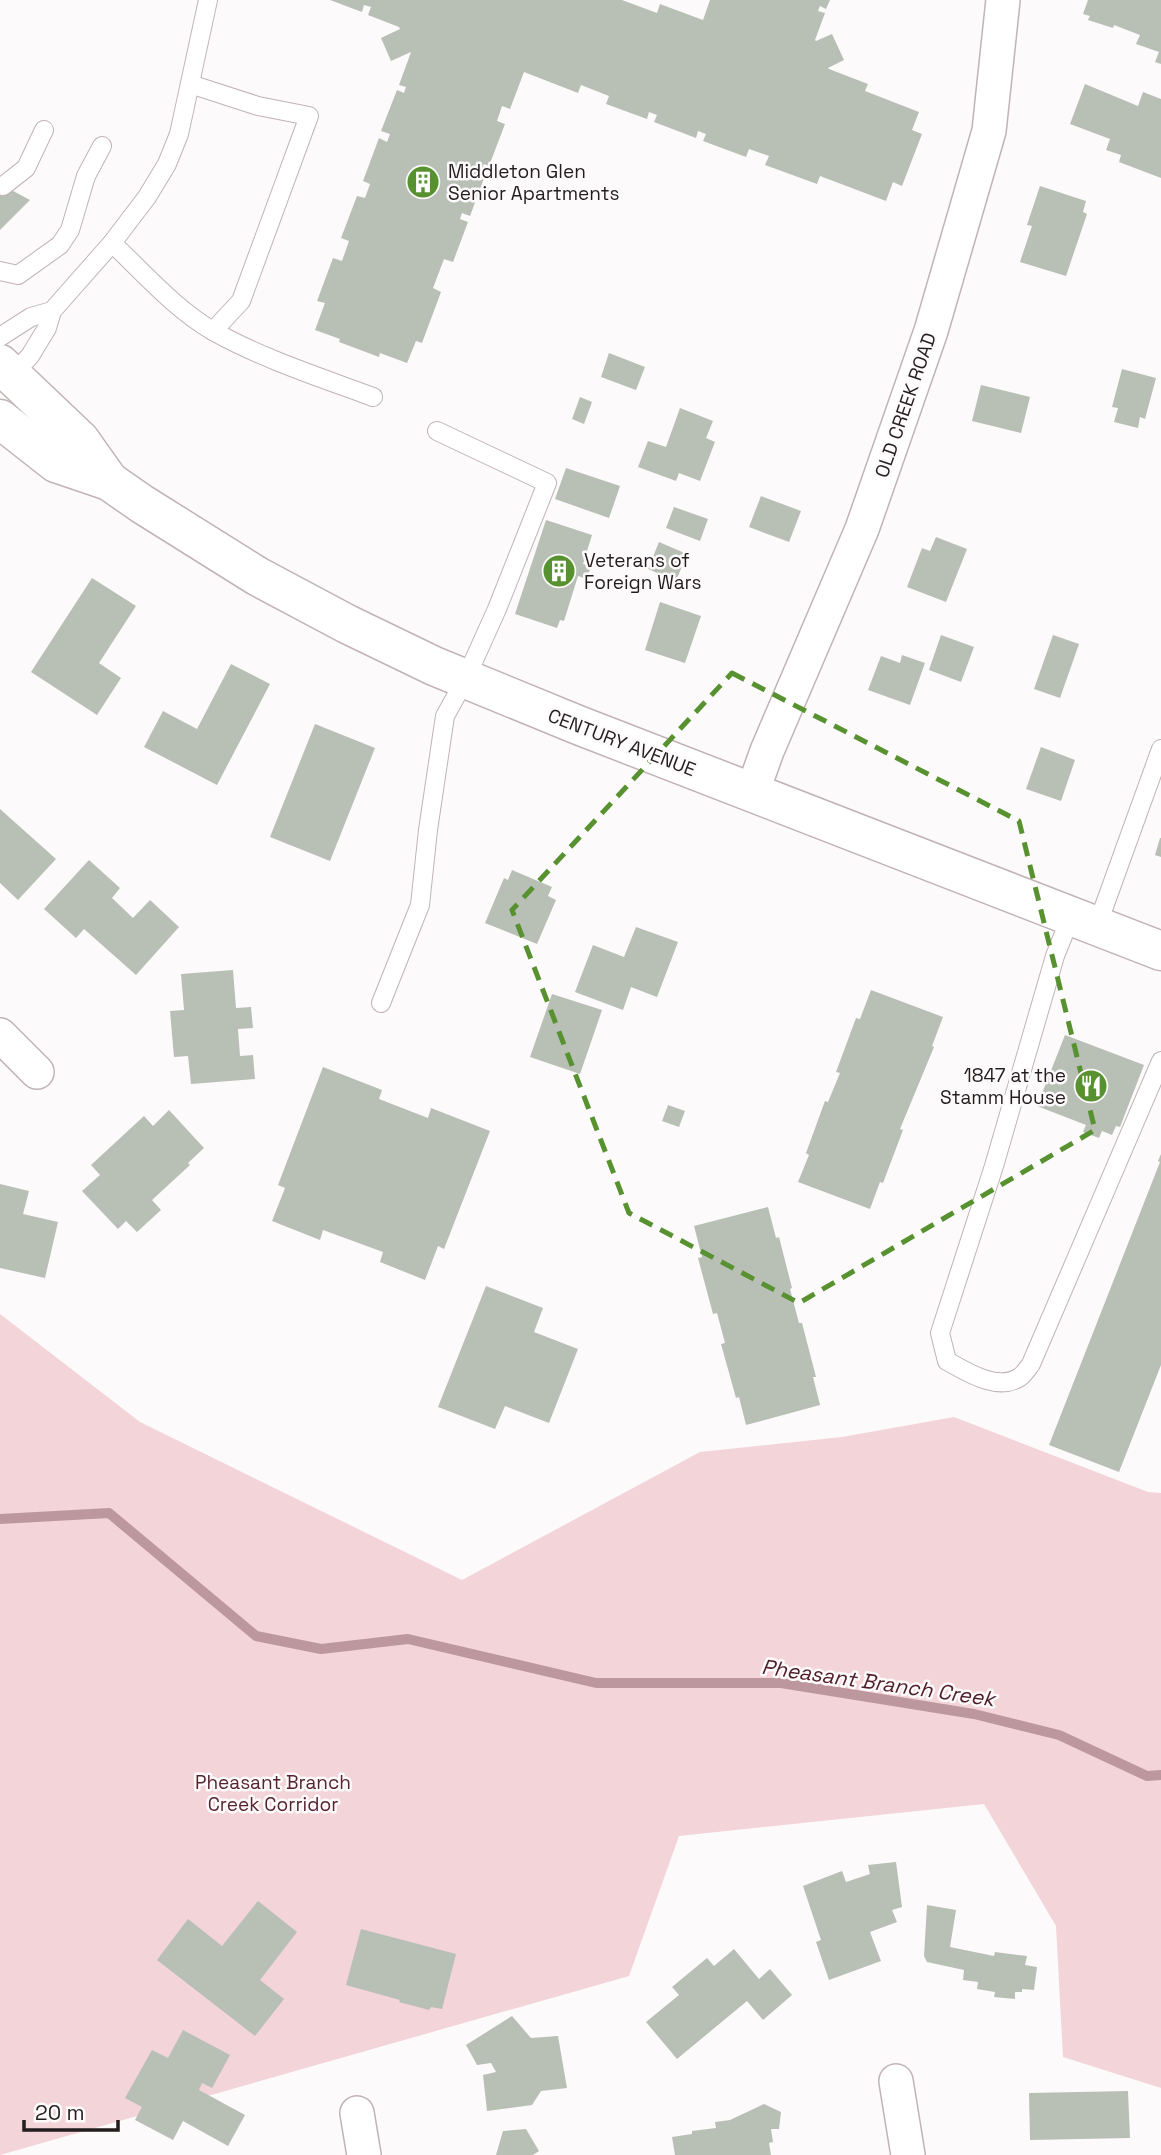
<svg xmlns="http://www.w3.org/2000/svg" width="1161" height="2155" font-family="'Space Grotesk',sans-serif">
  <style>
    .green { fill: #f2d4d9 }
    .lines { fill: none; stroke-linecap: round; stroke-linejoin: round }
    .stream { stroke: #bc979e; stroke-width: 10 }
    .building { fill: #b8bfb5 }
    .lane-casing { stroke: #c1b3b5; stroke-width: 20 }
    .street-casing { stroke: #c1b3b5; stroke-width: 36 }
    .secondary-casing { stroke: #c1b3b5; stroke-width: 41 }
    .lane { stroke: #fff; stroke-width: 18 }
    .street { stroke: #fff; stroke-width: 33 }
    .secondary { stroke: #fff; stroke-width: 38 }
    .marked { fill: none; stroke: #589230; stroke-width: 5; stroke-dasharray: 14 9; stroke-linejoin: round }
    .labels { text-anchor: middle; stroke-width: 5; stroke-linejoin: round; paint-order: stroke }
    .poi-label { font-size: 19px; fill: #231d1e; stroke: #fdfafb; text-anchor: start }
    .street-label { font-size: 19px; fill: #231d1e; stroke: #fdfafb }
    .park-label { font-size: 19px; fill: #562430; stroke: #fdfafb }
    .water-label { font-size: 21px; font-style: italic; fill: #4e1d2a; stroke: #fdfafb }
  </style>
  <rect width="100%" height="100%" fill="#fdfafb"/>
  <path class="green" d="M0 1314 140 1422 462 1580 700 1452 842 1437 954 1417 1148 1492 1161 1493V2088L1063 2057 1056 1926 984 1804 679 1836 629 1976 0 2155Z"/>
  <g class="lines">
    <path class="stream" d="M0 1519 109 1513 256 1636 321 1649 408 1639 596 1683H781L974 1714 1059 1735 1147 1776 1161 1775"/>
  </g>
  <g class="building">
    <path d="M330 0H622L657 13 660 4 703 20 710 0H830L826 9 820 6 818 11 825 13 815 40 816 41 832 34 844 60 828 68 829 69 868 84 865 91 919 112 912 130 922 134 902 186 893 182 886 201 820 176 817 184 765 165 769 156 749 149 746 157 703 141 706 134 698 131 696 138 654 122 657 115 649 112 647 119 606 104 609 96 581 85 578 93 524 72 510 109 502 106 497 121 505 124 489 166 484 164 481 171 486 173 470 216 462 213 460 219 468 222 453 262 444 259 433 288 441 292 422 343 416 341 407 363 380 353 379 357 339 342 340 339 315 330 325 303 317 301 333 258 342 261 349 241 341 238 357 196 365 198 370 184 363 181 379 138 387 142 390 134 381 131 397 90 404 93 406 87 399 85 411 52 391 61 381 38 400 29 399 27 368 15 371 7 364 5 362 12Z"/>
    <path d="M1088 0H1161V64L1155 62 1159 52 1136 44 1140 35 1114 25 1113 28 1088 20 1090 16 1083 14Z"/>
    <path d="M1085 84 1138 106 1143 92 1161 99V178L1119 162 1121 155 1106 150 1110 139 1070 124Z"/>
    <path d="M0 184 30 200 0 230Z"/>
    <path d="M1040 186 1086 201 1083 212 1087 214 1066 276 1020 262 1032 226 1027 225Z"/>
    <path d="M609 353 645 367 636 390 601 377Z"/>
    <path d="M1122 369 1156 378 1145 419 1140 417 1138 428 1114 422 1118 408 1112 407Z"/>
    <path d="M981 385 1030 397 1021 433 972 421Z"/>
    <path d="M580 397 592 402 584 424 572 419Z"/>
    <path d="M680 408 713 421 706 438 715 442 700 481 679 473 676 481 638 467 648 441 666 447Z"/>
    <path d="M566 468 620 486 609 518 555 499Z"/>
    <path d="M761 496 801 511 789 542 749 527Z"/>
    <path d="M674 507 708 519 700 541 666 528Z"/>
    <path d="M546 520 592 535 583 564 591 566 587 579 578 576 564 621 560 620 557 628 515 614Z"/>
    <path d="M936 537 967 549 946 602 907 587 922 548 930 551Z"/>
    <path d="M659 542 687 554 676 581 648 569Z"/>
    <path d="M92 578 136 606 99 663 121 678 97 715 31 672Z"/>
    <path d="M660 602 701 616 685 663 645 650Z"/>
    <path d="M941 635 974 647 961 682 929 670Z"/>
    <path d="M1053 635 1079 644 1060 698 1034 689Z"/>
    <path d="M902 655 925 663 910 705 868 690 881 656 900 663Z"/>
    <path d="M231 664 270 684 217 785 144 747 163 711 197 729Z"/>
    <path d="M315 724 375 748 330 861 270 837Z"/>
    <path d="M1041 747 1075 760 1061 801 1026 789Z"/>
    <path d="M0 809 56 859 18 900 0 883Z"/>
    <path d="M1160 838H1161V857L1155 855Z"/>
    <path d="M89 860 120 888 112 898 133 918 150 900 179 927 136 975 84 929 76 938 44 909Z"/>
    <path d="M512 870 552 887 548 896 556 900 537 944 485 923 504 878 508 880Z"/>
    <path d="M636 927 678 942 657 997 631 987 623 1010 575 992 593 945 624 957Z"/>
    <path d="M233 970 236 1008 251 1007 253 1028 238 1029 240 1056 253 1055 255 1079 191 1084 188 1056 174 1057 170 1011 184 1010 181 974Z"/>
    <path d="M871 990 943 1017 932 1046 934 1047 900 1129 903 1130 883 1183 880 1182 870 1209 798 1182 809 1155 806 1153 825 1101 828 1102 840 1073 836 1072 856 1018 860 1019Z"/>
    <path d="M552 994 602 1010 580 1074 530 1057Z"/>
    <path d="M1065 1035 1144 1065 1120 1127 1116 1126 1112 1135 1102 1131 1099 1138 1083 1132 1086 1125 1037 1106Z"/>
    <path d="M323 1067 382 1090 379 1099 428 1118 431 1108 490 1131 444 1249 438 1246 425 1280 380 1262 383 1252 323 1230 320 1240 272 1221 285 1188 278 1185Z"/>
    <path d="M668 1105 685 1111 679 1127 662 1121Z"/>
    <path d="M169 1110 204 1148 188 1163 190 1165 152 1200 161 1210 137 1232 126 1221 118 1229 82 1191 100 1175 91 1165 144 1116 153 1126Z"/>
    <path d="M1161 1154V1365L1119 1472 1049 1445 1160 1162 1158 1161Z"/>
    <path d="M0 1184 29 1191 23 1214 58 1222 45 1278 0 1268Z"/>
    <path d="M768 1207 776 1238 779 1237 792 1288 790 1289 799 1323H802L816 1377H813L820 1405 746 1425 739 1397 736 1398 721 1344 725 1343 717 1313 713 1314 698 1258 702 1257 694 1226Z"/>
    <path d="M486 1286 543 1308 534 1332 578 1349 549 1423 505 1406 495 1429 438 1407Z"/>
    <path d="M896 1862 902 1907 892 1910 897 1922 870 1932 881 1961 829 1980 816 1942 821 1940 803 1886 842 1871 846 1882 870 1874 868 1865Z"/>
    <path d="M258 1901 297 1932 260 1980 284 1999 255 2036 157 1960 188 1919 222 1946Z"/>
    <path d="M927 1905 956 1910 950 1947 994 1956 995 1952 1027 1956 1025 1965 1037 1967 1034 1990 1022 1989V1992H1015V1999L994 1997 995 1992 977 1989 978 1982 963 1980 964 1970 927 1962 924 1956Z"/>
    <path d="M361 1929 456 1954 442 2009 431 2007 429 2010 399 2002 400 2000 346 1985Z"/>
    <path d="M734 1949 759 1979 770 1969 792 1995 763 2020 747 2001 677 2059 646 2022 679 1995 672 1987 707 1958 714 1966Z"/>
    <path d="M512 2016 531 2038 558 2036 567 2088 541 2091 532 2105 487 2111 483 2075 496 2072 491 2063 477 2065 466 2045Z"/>
    <path d="M183 2030 230 2055 212 2088 202 2083 199 2090 245 2115 228 2146 183 2121 173 2140 135 2120 142 2107 125 2098 152 2050 168 2058Z"/>
    <path d="M1128 2091 1130 2138 1030 2140 1029 2093Z"/>
    <path d="M764 2104 781 2112 779 2129H771L773 2142 769 2143 771 2155H675L672 2137 692 2134V2131L716 2128 715 2122 730 2120Z"/>
    <path d="M526 2129 539 2151 533 2155H496L503 2131Z"/>
  </g>
  <g class="lines">
    <defs>
      <g id="lane">
        <path d="M190 84 258 106 309 116 241 301 213 331"/>
        <path d="M3 186 26 168 44 130"/>
        <path d="M112 243C144 273 175 309 213 331 263 359 319 377 373 397"/>
        <path d="M0 271 18 275 60 245 70 230 86 176 102 146"/>
        <path d="M0 337 31 317 52 311"/>
        <path d="M12 375 30 356 47 328 52 311 112 243 147 197 167 164 179 134 208 0"/>
        <path d="M1071 916 1055 956 994 1166 940 1333 947 1361C967 1372 997 1392 1020 1377 1024 1374 1028 1368 1031 1364L1161 1061"/>
        <path d="M1097 926 1161 749"/>
        <path d="M381 1003 420 905 428 830 445 716 465 680 497 609 547 483 437 431"/>
      </g>
      <g id="street">
        <path d="M752 793 767 751 862 529 931 331 989 131 1003 0"/>
        <path d="M0 1035 37 1072"/>
        <path d="M896 2081 908 2155"/>
        <path d="M357 2113 364 2155"/>
      </g>
      <g id="secondary">
        <path d="M0 364 80 440 109 481"/>
        <path d="M0 419 56 463 109 481 142 504 257 576 347 624 434 666 578 725 1161 951"/>
      </g>
    </defs>
    <use href="#lane" class="lane-casing"/>
    <use href="#street" class="street-casing"/>
    <use href="#secondary" class="secondary-casing"/>
    <use href="#lane" class="lane"/>
    <use href="#street" class="street"/>
    <use href="#secondary" class="secondary"/>
  </g>
  <path class="marked" d="M732 673 1019 821 1095 1130 799 1303 629 1213 512 910Z"/>
  <defs>
    <symbol id="building-disc" viewBox="-11 -11 22 22"><circle r="9.5" fill="#589230" stroke="#fdfafb"/><path d="M-4-6H4V6H1V3H-1V6H-4ZM-2.5-4.3h1.7v1.8h-1.7ZM.8-4.3h1.7v1.8H.8ZM-2.5-1h1.7V.8h-1.7ZM.8-1h1.7V.8H.8Z" fill="#fff"/></symbol>
    <symbol id="restaurant-disc" viewBox="-11 -11 22 22"><circle r="9.5" fill="#589230" stroke="#fdfafb"/><path d="M-5-6h1v4h1v-4h1v4h1v-4h1v5L-1.5 .5V6h-2V.5L-5-1ZM5-6V6H3V1.5H1.5Q1.5-4 5-6Z" fill="#fff"/></symbol>
  </defs>
  <g fill-rule="evenodd">
    <use href="#building-disc" x="404" y="163" width="38" height="38"/>
    <use href="#building-disc" x="540" y="552" width="38" height="38"/>
    <use href="#restaurant-disc" x="1072" y="1067" width="38" height="38"/>
  </g>
  <g class="labels">
    <g class="poi-label">
      <text x="448" y="178">Middleton Glen<tspan x="448" dy="22">Senior Apartments</tspan></text>
      <text x="584" y="567">Veterans of<tspan x="584" dy="22">Foreign Wars</tspan></text>
      <text x="1066" y="1082" text-anchor="end">1847 at the<tspan x="1066" dy="22">Stamm House</tspan></text>
    </g>
    <g class="street-label">
      <text transform="translate(905 405) rotate(-71)" y="7">OLD CREEK ROAD</text>
      <text transform="translate(622 742) rotate(21)" y="7">CENTURY AVENUE</text>
    </g>
    <g class="park-label">
      <text x="273" y="1789">Pheasant Branch<tspan x="273" dy="22">Creek Corridor</tspan></text>
    </g>
    <g class="water-label">
      <text transform="translate(878 1683) rotate(8)" y="7">Pheasant Branch Creek</text>
    </g>
  </g>
  <path d="M24 2120v10h94v-10" fill="none" stroke="#231d1e" stroke-width="3.5"/>
  <text x="35" y="2120" font-size="21" fill="#231d1e" stroke="#fdfafb" stroke-width="5" paint-order="stroke">20 m</text>
</svg>
